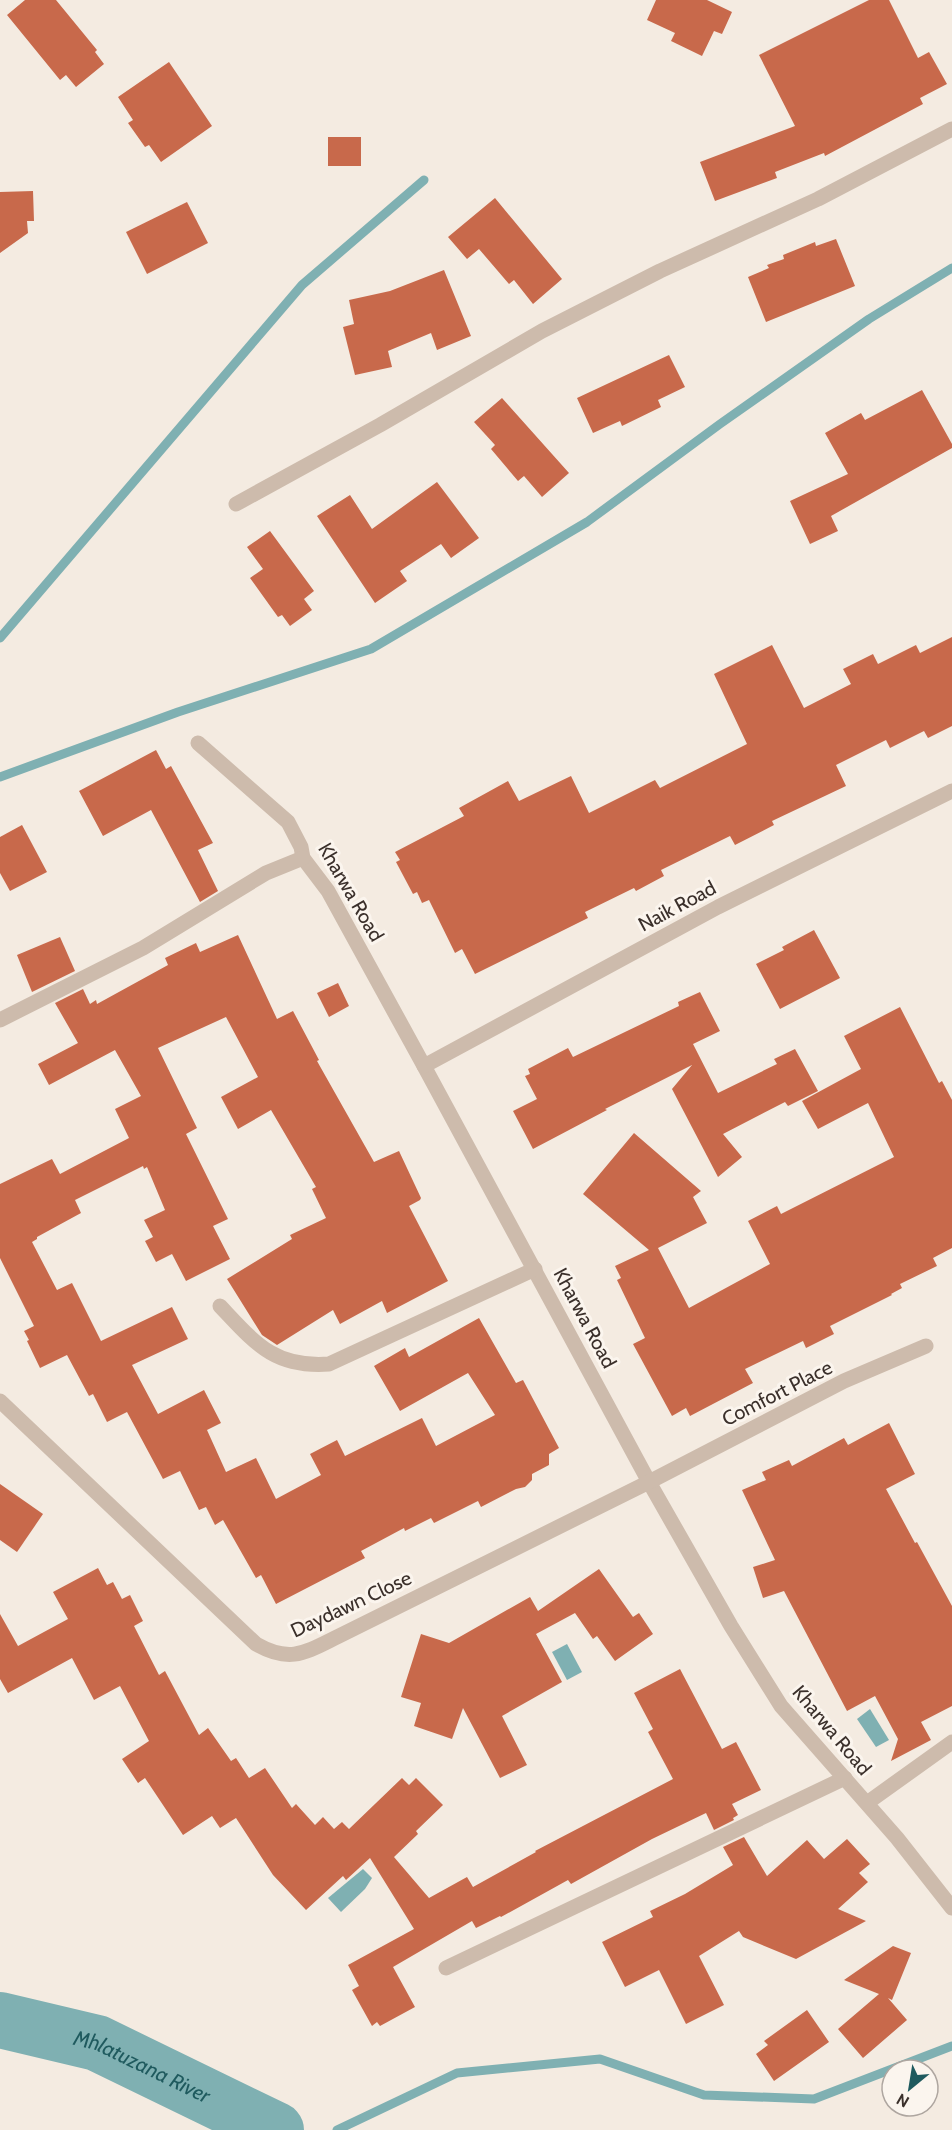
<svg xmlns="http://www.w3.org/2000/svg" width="952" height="2130" font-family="Cabin,sans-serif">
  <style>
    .water { fill: #7fb0b2 }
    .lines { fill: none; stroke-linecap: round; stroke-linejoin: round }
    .stream { stroke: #7fb0b2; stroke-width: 9 }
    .river { stroke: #7fb0b2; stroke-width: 56 }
    .building { fill: #c8694b }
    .minor { stroke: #cdbbac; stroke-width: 15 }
    .labels { text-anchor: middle; stroke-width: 6; stroke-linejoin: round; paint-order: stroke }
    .street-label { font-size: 20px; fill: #3b302b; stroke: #fbf5ee }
    .water-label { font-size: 21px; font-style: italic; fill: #1f5a5e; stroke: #fbf5ee }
  </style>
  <rect width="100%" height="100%" fill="#f4ebe1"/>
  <g class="water">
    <path d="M567 1644 582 1672 567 1680 552 1652Z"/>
    <path d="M870 1709 889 1740 876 1747 857 1719Z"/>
    <path d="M363 1869 372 1878 365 1889 341 1912 328 1898Z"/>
  </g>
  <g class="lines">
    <g class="stream">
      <path d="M0 638 302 285 424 180"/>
      <path d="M0 777 178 712 371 649 587 522 720 424 869 319 952 268"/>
      <path d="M337 2130 457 2073 600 2059 704 2095 814 2099 952 2046"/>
    </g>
    <path class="river" id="s1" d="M0 2020 97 2043 276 2130"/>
  </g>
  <g class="building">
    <path d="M25 0H56L97 50 95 52 104 64 76 87 66 75 60 80 7 15Z"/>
    <path d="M656 0H707L732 12 722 34 714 31 702 56 671 41 675 33 647 20Z"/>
    <path d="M869 0H889L918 58 929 52 947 84 920 98 923 104 825 156 824 153 775 172 777 178 715 201 700 162 795 126 759 55Z"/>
    <path d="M169 62 212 126 161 162 149 145 145 147 128 123 133 120 118 97Z"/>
    <rect x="328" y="137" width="33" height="29"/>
    <path d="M33 191 34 221H27L28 233 0 253V192Z"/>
    <path d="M495 198 562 279 533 304 514 280 509 284 479 249 467 259 448 237Z"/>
    <path d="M187 202 208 243 147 274 126 232Z"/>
    <path d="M836 239 855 286 766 322 748 277 769 268 767 265 784 259 783 255 815 242 816 246Z"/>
    <path d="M444 270 471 336 437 350 431 333 388 351 392 367 355 375 343 327 354 324 349 300 390 291Z"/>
    <path d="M669 355 685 387 658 400 661 407 622 426 620 421 593 433 577 398Z"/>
    <path d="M922 390 952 444V448L831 516 838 531 810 544 790 501 848 474 825 433 861 413 865 420Z"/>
    <path d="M502 398 569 473 542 497 524 476 518 481 491 449 495 445 474 422Z"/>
    <path d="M437 482 479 538 451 558 441 544 400 571 407 581 375 603 317 516 350 495 372 529Z"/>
    <path d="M270 531 314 591 304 599 312 610 290 626 282 615 278 617 250 578 263 569 247 547Z"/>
    <path d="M952 637V726L928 738 924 731 890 748 886 740 836 765 846 786 772 821 774 825 735 845 730 836 661 870 664 876 636 891 634 888 585 912 588 918 475 974 462 949 455 953 429 900 422 903 417 892 413 894 396 862 400 860 395 852 464 816 459 808 508 781 519 801 571 776 589 813 655 780 660 788 747 744 714 674 772 645 804 708 851 684 843 669 873 654 878 664 916 645 920 653Z"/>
    <path d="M156 750 166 769 171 766 213 843 198 850 218 891 200 902 151 810 103 836 79 791Z"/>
    <path d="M22 825 47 872 10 891 0 873V837Z"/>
    <path d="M814 930 840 978 780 1009 756 964 784 950 782 947Z"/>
    <path d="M238 935 277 1019 293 1011 319 1060 317 1061 374 1162 399 1151 421 1198 420 1200 409 1206 448 1281 387 1313 382 1301 340 1324 333 1310 277 1345 262 1335 227 1279 292 1239 290 1235 326 1218 312 1189 316 1187 271 1110 238 1129 221 1097 258 1077 226 1017 158 1048 197 1128 186 1134 228 1219 213 1226 230 1259 186 1281 172 1254 156 1262 145 1241 153 1237 144 1220 165 1210 147 1167 144 1169 143 1166 75 1200 81 1213 37 1237V1239L32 1242 57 1290 72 1283 101 1341 172 1307 188 1339 132 1365 158 1414 204 1390 221 1423 207 1430 226 1472 256 1458 276 1499 321 1475 310 1454 337 1440 345 1456 422 1418 436 1446 495 1415 468 1373 400 1411 374 1366 405 1348 409 1357 479 1318 516 1383 523 1380 559 1448 549 1454V1465L532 1474V1480L525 1487 516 1489 481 1507 478 1501 434 1523 431 1518 405 1531 404 1528 361 1551 365 1558 276 1604 261 1575 256 1578 223 1520 215 1525 206 1507 199 1510 180 1471 163 1479 127 1412 107 1422 93 1394 89 1396 67 1355 40 1368 27 1341 29 1340 24 1331 34 1326 0 1258V1184L52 1159 60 1174 129 1138 115 1109 141 1096 115 1050 49 1085 38 1064 78 1043 55 1003 83 989 90 1004 96 1000 97 1004 168 965 165 958 196 943 200 952Z"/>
    <path d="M60 937 75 971 32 992 17 955Z"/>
    <path d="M338 983 349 1006 329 1017 317 993Z"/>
    <path d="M700 992 720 1031 693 1044 718 1093 777 1064 774 1059 795 1049 818 1091 788 1106 785 1102 723 1134 742 1157 718 1177 672 1089 692 1065 605 1109 607 1110 533 1149 513 1111 537 1099 525 1076 530 1074 528 1069 568 1048 573 1057 679 1006 678 1002Z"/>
    <path d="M900 1007 939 1083 942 1081 952 1100V1248L933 1258 937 1266 900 1284 902 1288 891 1294 892 1295 830 1326 834 1334 806 1348 803 1341 745 1369 753 1383 690 1416 686 1408 672 1416 633 1344 645 1338 617 1280 621 1278 615 1266 649 1250 583 1194 634 1133 701 1191 693 1197 707 1223 658 1248 689 1308 770 1264 748 1221 777 1206 781 1214 894 1157 868 1103 818 1129 802 1101 861 1069 844 1036Z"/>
    <path d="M889 1423 915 1474 886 1489 915 1543 917 1542 952 1606V1706L921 1722 931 1740 891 1761 898 1739 875 1696 847 1711 784 1591 763 1598 753 1567 775 1560 742 1490 766 1480 762 1472 789 1460 792 1466 844 1438 848 1445Z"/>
    <path d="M0 1484 43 1514 17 1552 0 1540Z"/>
    <path d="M98 1568 107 1585 113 1582 122 1599 130 1595 143 1621 134 1626 159 1675 165 1671 199 1735 208 1728 231 1761 236 1758 249 1778 265 1768 292 1808 296 1804 315 1825 323 1817 334 1829 342 1822 349 1829 402 1778 409 1785 416 1778 443 1805 416 1831 418 1834 394 1857 429 1898 467 1877 473 1887 536 1852 535 1851 673 1779 648 1732 653 1729 634 1693 680 1669 722 1749 736 1742 761 1790 732 1804 738 1815 733 1818 734 1820 714 1830 706 1813 652 1839 571 1884 568 1880 501 1917 500 1916 476 1928 472 1921 393 1967 415 2007 380 2026 377 2022 372 2026 352 1990 359 1986 348 1965 414 1929 370 1858 346 1880 343 1876 306 1910 273 1875 236 1818 220 1828 212 1816 183 1835 145 1778 138 1783 122 1759 149 1741 120 1686 94 1700 72 1658 8 1693 0 1679V1614L18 1646 68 1619 53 1592Z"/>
    <path d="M599 1569 633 1617 639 1613 653 1634 615 1661 597 1636 593 1639 575 1613 536 1634 562 1682 502 1716 527 1765 500 1778 463 1708 452 1739 414 1726 421 1703 401 1697 421 1634 449 1643 530 1597 538 1611Z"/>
    <path d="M744 1837 767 1876 807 1840 824 1859 847 1839 870 1864 859 1873 868 1882 838 1909 866 1921 796 1959 743 1937 739 1931 699 1956 724 2005 686 2024 659 1970 625 1987 602 1942 653 1917 650 1911 685 1894 733 1865 723 1847Z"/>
    <path d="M893 1946 911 1953 892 2000 888 1998 907 2020 863 2058 838 2029 879 1994 844 1980Z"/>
    <path d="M807 2010 829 2042 774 2081 756 2054 768 2045 764 2041Z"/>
  </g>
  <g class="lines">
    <g class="minor">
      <path d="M236 504 380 425 542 331 660 271 818 199 952 129"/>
      <path d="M198 743 288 822 301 847 303 858 328 891 424 1066 649 1482 731 1626 781 1706 897 1838 952 1908"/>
      <path d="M0 1020 143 948 266 873 303 858"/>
      <path d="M424 1066 718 907 952 791"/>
      <path d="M220 1306C255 1343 274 1368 329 1364L535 1269"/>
      <path d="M0 1401 256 1644C291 1664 306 1652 339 1636L649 1482 844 1381 926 1346"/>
      <path d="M867 1803 952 1742"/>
      <path d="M446 1968 845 1778"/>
    </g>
  </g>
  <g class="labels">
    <g class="street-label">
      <text transform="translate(351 892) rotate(60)" y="7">Kharwa Road</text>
      <text transform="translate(677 906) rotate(-28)" y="7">Naik Road</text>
      <text transform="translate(585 1318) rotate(62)" y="7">Kharwa Road</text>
      <text transform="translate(777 1393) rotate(-27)" y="7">Comfort Place</text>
      <text transform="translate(351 1604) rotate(-25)" y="7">Daydawn Close</text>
      <text transform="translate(832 1730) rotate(50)" y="7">Kharwa Road</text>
    </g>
    <g class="water-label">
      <text dy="7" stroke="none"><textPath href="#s1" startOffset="150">Mhlatuzana River</textPath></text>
    </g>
  </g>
  <g transform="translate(910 2088) rotate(210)"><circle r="28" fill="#fbf5ee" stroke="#aea6a0" stroke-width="1.5"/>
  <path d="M0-4.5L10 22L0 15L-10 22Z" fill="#1f5a5e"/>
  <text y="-9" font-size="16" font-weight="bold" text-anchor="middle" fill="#3b302b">N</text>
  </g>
</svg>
